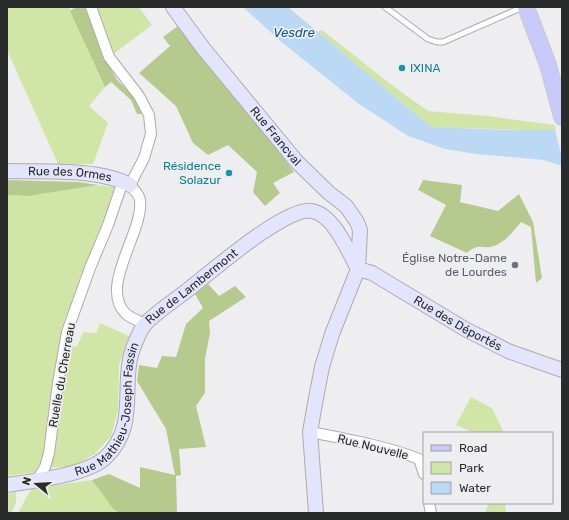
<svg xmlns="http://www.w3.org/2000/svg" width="569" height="520" font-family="Rubik,sans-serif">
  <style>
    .green { fill: #d1e5a7 }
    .forest { fill: #b7ca8d }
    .water { fill: #bbd9f5 }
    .pier { fill: #eeeef1 }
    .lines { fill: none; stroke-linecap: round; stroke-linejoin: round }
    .lane-casing { stroke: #acacaf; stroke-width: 7 }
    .street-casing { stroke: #acacaf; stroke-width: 12 }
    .secondary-casing { stroke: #acacaf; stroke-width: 16 }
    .primary-casing { stroke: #ccc; stroke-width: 18 }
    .lane { stroke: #fff; stroke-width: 5 }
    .street { stroke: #fff; stroke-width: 10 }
    .secondary { stroke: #e4e4fd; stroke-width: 14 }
    .primary { stroke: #c8c8fb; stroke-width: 16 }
    .culture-dot { fill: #0f9aa8; stroke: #eeeef1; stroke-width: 1.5 }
    .worship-dot { fill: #6b7280; stroke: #eeeef1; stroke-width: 1.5 }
    .labels { text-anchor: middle; stroke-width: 3.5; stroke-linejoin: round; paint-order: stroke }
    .culture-label { font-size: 12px; fill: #0d838f; stroke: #eeeef1; text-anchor: start }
    .street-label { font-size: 12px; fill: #2a2b2b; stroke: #eeeef1 }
    .worship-label { font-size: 12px; fill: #5b616d; stroke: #eeeef1; text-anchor: end }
    .water-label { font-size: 13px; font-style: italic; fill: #0f5b93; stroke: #eeeef1 }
  </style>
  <rect width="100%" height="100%" fill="#eeeef1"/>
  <g class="green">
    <path d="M7 7H69L105 87 89 106 108 123 93 164H58L7 50Z"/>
    <path d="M95 7H139L152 25 112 55Z"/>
    <path d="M322 30 393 86 428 111 488 116 555 125 556 131 431 127 317 32Z"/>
    <path d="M98 185 119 188 59 352 44 454 35 472 7 476V195L29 196Z"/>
    <path d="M100 323 129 336 119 365 118 411 111 436 95 454 73 466 48 468 68 345 77 347 83 332 96 333Z"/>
    <path d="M471 397 492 408 504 433H474L456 425Z"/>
    <path d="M92 480 114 510 119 513H18L31 489Z"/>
    <path d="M16 492V503L11 513H7V494Z"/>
    <path d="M489 503H505L506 513H485Z"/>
  </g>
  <g class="forest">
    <path d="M76 7H87L101 50 117 80 135 97 143 114H137L131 100 111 82 105 87 70 11Z"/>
    <path d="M178 26 278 150 294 172 273 183 280 193 265 206 253 192 257 172 228 145 208 155 193 143 176 106 139 73 170 46 163 37Z"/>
    <path d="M7 180 79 182 98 185 29 196 7 195Z"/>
    <path d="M423 180 462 185 460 202 498 211 519 194 533 222 542 278 536 283 531 227 521 222C514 231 506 241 494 246 483 250 479 242 467 253L430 236 446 205 418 190Z"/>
    <path d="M208 284 219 296 235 286 246 297 209 321 210 333 205 359V393L196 406 206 447 179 449 181 475 176 476 177 513H119L114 510 92 480 109 474 140 488V467L175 475 166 429 137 381 139 365 157 368 162 356 176 357 186 324 203 308 195 294Z"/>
  </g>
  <path class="water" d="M243 7H288L431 127 508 130H562V166L544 160 476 154 445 149 408 136 359 104 279 40Z"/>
  <path class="pier" d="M562 128V158L555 129Z"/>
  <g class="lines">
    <defs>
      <path id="lane" d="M385 7 428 39 437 42H443L523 7"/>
      <g id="street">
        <path d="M91 7 109 57 139 96 149 115 151 134 144 158 130 185C134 190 139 194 140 200 144 232 98 287 126 314 131 318 139 321 145 324"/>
        <path d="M310 432C346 439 386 446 419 459L424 474"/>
        <path d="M37 480 45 467 49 453 58 383 67 332 90 268 108 225 123 181"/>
        <path d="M429 503 431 513"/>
      </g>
      <g id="secondary">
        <path id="s1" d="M173 7 203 48 297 162 329 193 346 206 357 222 360 230 358 269 332 334 322 367 316 398 310 432 316 513"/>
        <path id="s2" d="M7 171C44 172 98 168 130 185"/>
        <path id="s3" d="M358 269 372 273 465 329 508 351 562 370"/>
        <path id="s4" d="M7 485C33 481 86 475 105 458 142 423 117 381 136 341 138 336 142 327 146 323 158 311 175 300 189 289 211 272 286 206 312 211 334 215 348 251 358 269"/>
      </g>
      <path id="primary" d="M526 7 548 65 562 117"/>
    </defs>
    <use href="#lane" class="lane-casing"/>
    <use href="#street" class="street-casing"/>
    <use href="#secondary" class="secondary-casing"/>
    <use href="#primary" class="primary-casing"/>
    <use href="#lane" class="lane"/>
    <use href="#street" class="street"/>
    <use href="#secondary" class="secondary"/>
    <use href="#primary" class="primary"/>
  </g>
  <g class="culture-dot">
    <circle cx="402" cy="68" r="4"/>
    <circle cx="229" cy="173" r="4"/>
  </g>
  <circle class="worship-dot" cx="515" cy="265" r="4"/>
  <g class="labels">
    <g class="culture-label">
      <text x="410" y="72">IXINA</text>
      <text x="221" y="170" text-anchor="end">Résidence<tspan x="221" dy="14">Solazur</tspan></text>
    </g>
    <g class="street-label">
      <text dy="4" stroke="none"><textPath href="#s1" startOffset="165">Rue Francval</textPath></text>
      <text dy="4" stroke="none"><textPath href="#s2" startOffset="63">Rue des Ormes</textPath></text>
      <text dy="4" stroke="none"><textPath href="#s4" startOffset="306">Rue de Lambermont</textPath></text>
      <text dy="4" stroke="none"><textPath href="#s3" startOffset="114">Rue des Déportés</textPath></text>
      <text transform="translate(62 375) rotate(-80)" y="4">Ruelle du Cherreau</text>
      <text dy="4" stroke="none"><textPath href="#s4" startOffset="147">Rue Mathieu-Joseph Fassin</textPath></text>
      <text transform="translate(373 447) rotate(14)" y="4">Rue Nouvelle</text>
    </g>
    <g class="worship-label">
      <text x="507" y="262">Église Notre-Dame<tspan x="507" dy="14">de Lourdes</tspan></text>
    </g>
    <g class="water-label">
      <text x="294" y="37">Vesdre</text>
    </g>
  </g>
  <rect width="569" height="520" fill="none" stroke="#2a2b2b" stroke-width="16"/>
  <rect x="423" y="432" width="130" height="72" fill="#eeeef1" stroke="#a0a0a2"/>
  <rect x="431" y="445" width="20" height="6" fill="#c8c8fb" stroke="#a0a0a2"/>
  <text x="459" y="452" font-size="12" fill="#2a2b2b">Road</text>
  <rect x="431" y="462" width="20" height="12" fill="#d1e5a7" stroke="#a0a0a2"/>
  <text x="459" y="472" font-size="12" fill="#2a2b2b">Park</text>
  <rect x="431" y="482" width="20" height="12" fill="#bbd9f5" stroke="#a0a0a2"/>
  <text x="459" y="492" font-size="12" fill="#2a2b2b">Water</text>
  <g transform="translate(36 484) rotate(288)" stroke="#eeeef1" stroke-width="3" paint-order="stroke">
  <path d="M0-3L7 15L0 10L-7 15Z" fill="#2a2b2b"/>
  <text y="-6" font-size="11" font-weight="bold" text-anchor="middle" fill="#2a2b2b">N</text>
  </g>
</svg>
